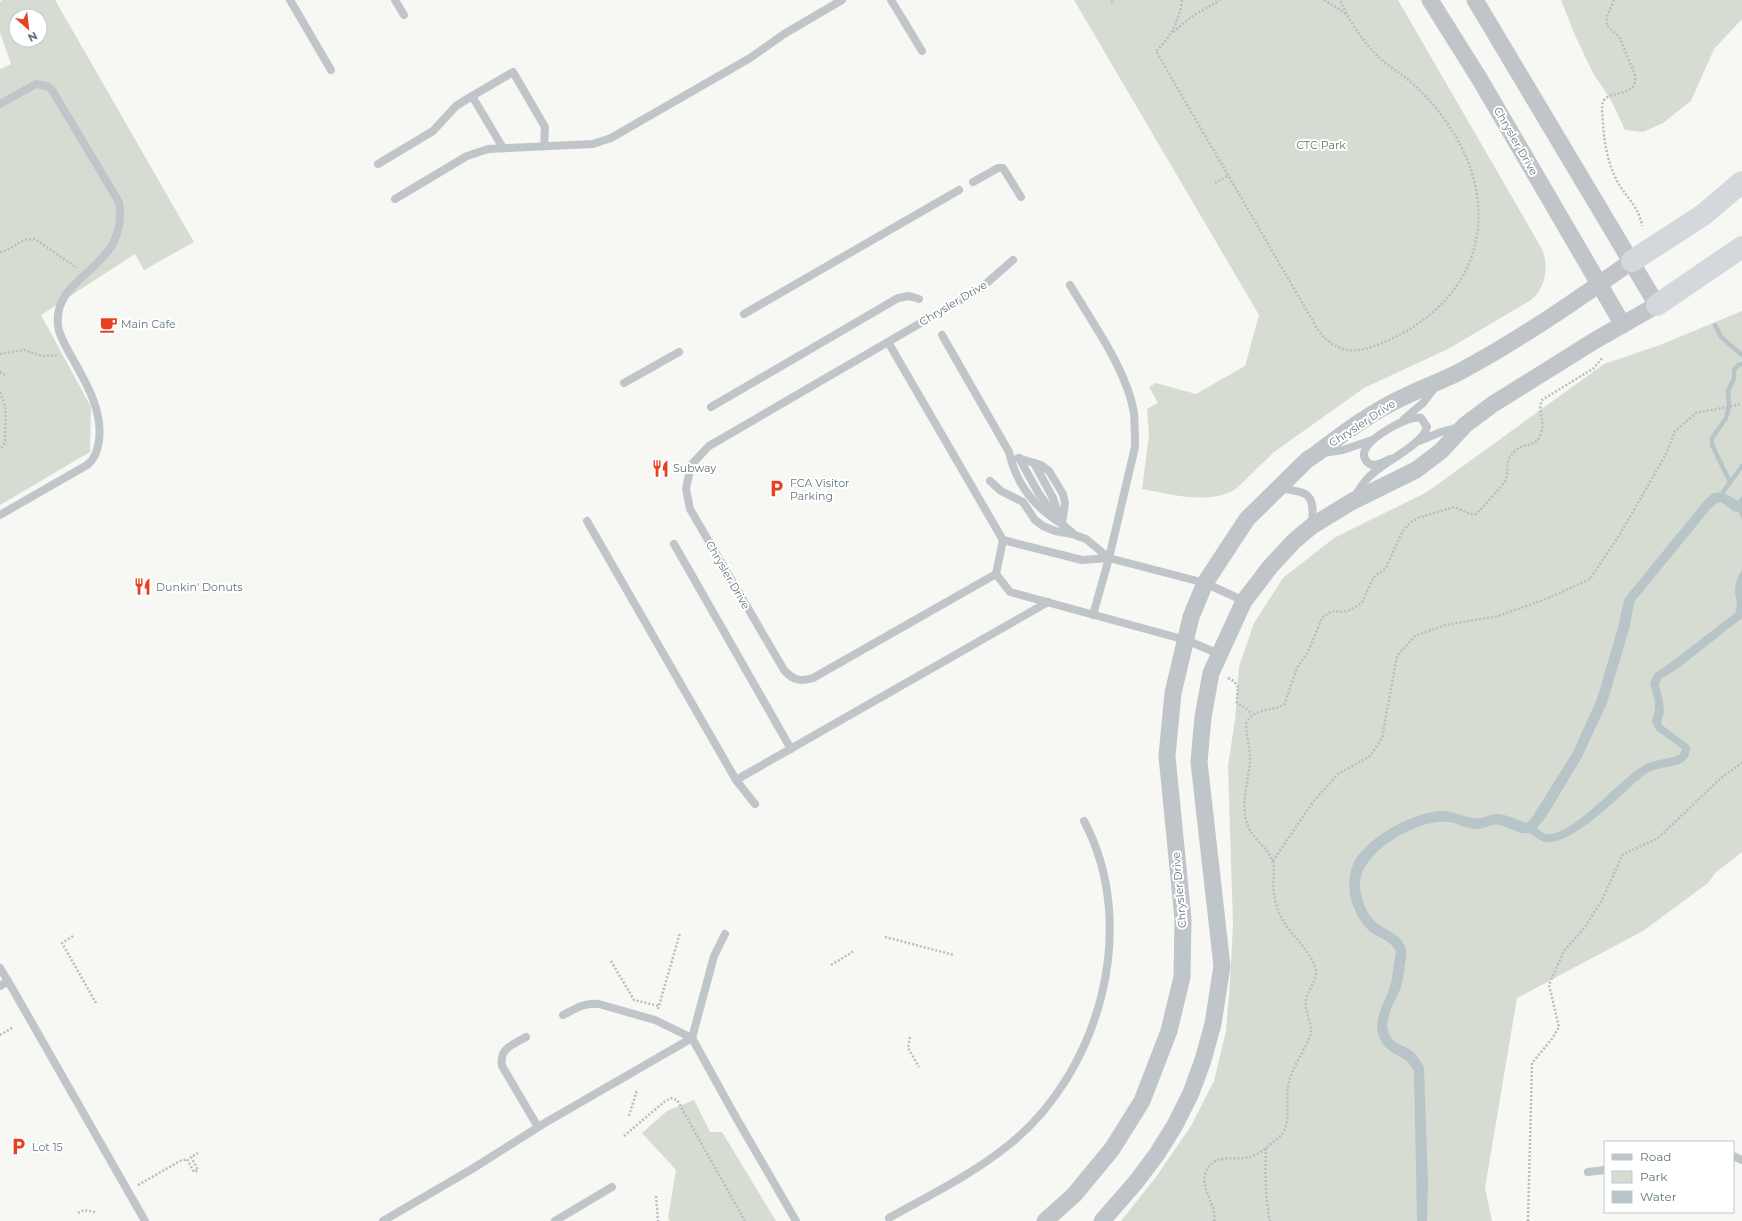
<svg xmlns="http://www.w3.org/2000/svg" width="1742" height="1221" font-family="Montserrat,sans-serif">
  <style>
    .green { fill: #d7dcd3; fill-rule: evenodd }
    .water { fill: #b7c5c8 }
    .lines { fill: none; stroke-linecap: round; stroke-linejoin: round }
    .stream { stroke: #b7c5c8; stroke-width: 4.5 }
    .path { stroke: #b9bdbf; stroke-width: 2.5; stroke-dasharray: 2 2; stroke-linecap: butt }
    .service { stroke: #bfc5c8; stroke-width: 8 }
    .minor { stroke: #bfc5c8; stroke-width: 17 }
    .motorway { stroke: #d2d8db; stroke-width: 22 }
    .labels { text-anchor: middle; stroke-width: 4; stroke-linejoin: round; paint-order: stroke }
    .street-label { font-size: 11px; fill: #61757f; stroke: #fff }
    .park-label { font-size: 11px; fill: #667760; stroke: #fff }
    .poi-label { font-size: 11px; fill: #61757f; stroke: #fff; text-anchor: start }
  </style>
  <rect width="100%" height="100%" fill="#f7f7f4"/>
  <g class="green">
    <path d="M2 0H55L194 242 144 270 135 254 41 315 91 407 90 452 0 505V69L11 64 0 32V2ZM16 16H40V40H16Z"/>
    <path d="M1074 0H1398L1542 249C1549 267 1546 288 1531 300L1448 349 1364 388 1274 452 1237 488C1211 506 1171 494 1142 489L1149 435 1147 409 1158 403 1149 387 1156 383 1196 394 1245 366 1259 315Z"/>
    <path d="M1561 0H1742V19L1714 49 1691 101 1663 123 1643 132 1625 130 1611 100 1593 73 1574 33Z"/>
    <path d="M1742 311V852L1715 873 1708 883 1643 931 1517 998 1485 1188 1492 1221H1121L1156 1177 1191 1126 1214 1081 1226 1031 1230 981 1233 925 1228 766 1235 720 1239 667 1254 623 1283 578 1334 538 1427 492 1604 364 1660 345Z"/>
    <path d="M694 1100 710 1132H722L776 1221H670L668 1218 676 1170 642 1133 667 1111Z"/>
  </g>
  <path class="water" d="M1723 492 1738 501 1742 496V519L1738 512 1733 511 1721 502 1717 503 1711 508 1634 602 1630 626 1607 703 1582 757 1546 817 1537 828C1542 832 1545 835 1551 834 1578 830 1617 782 1641 767 1653 759 1667 760 1679 755L1682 749 1656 730 1652 721 1655 710V702L1650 684 1654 674 1670 663 1735 613C1739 605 1735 599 1735 591 1735 584 1738 575 1742 570V618L1676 670 1661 679 1659 685 1663 701 1664 712 1661 721 1662 725 1690 746C1691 773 1659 762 1643 776 1621 794 1580 838 1552 842 1543 844 1537 838 1530 833 1519 835 1509 827 1499 825 1492 823 1485 829 1478 829 1468 830 1459 823 1449 822 1425 819 1391 837 1374 855 1361 869 1356 882 1363 901 1365 909 1371 919 1378 924 1389 932 1401 934 1406 949 1407 953 1406 959 1405 964 1404 971 1403 980 1401 987 1395 1003 1382 1019 1390 1036 1395 1045 1405 1045 1412 1051 1418 1056 1421 1062 1424 1068L1428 1184 1427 1221H1417L1414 1071C1406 1054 1392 1057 1383 1044 1368 1023 1386 1003 1391 983 1393 973 1394 962 1396 952 1392 941 1380 939 1371 932 1360 924 1353 908 1350 895 1348 885 1350 869 1355 860 1370 836 1414 812 1441 811 1453 811 1462 816 1473 818 1482 820 1488 814 1497 814 1506 814 1517 820 1526 823L1531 819 1573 752 1597 699 1619 624 1621 612 1625 598 1704 501 1713 493Z"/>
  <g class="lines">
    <g class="stream">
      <path d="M1715 325 1721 337 1742 355"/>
      <path d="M1730 482 1712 445V438L1726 418 1729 406 1728 391 1734 378V370L1738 365 1742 364"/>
      <path d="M1723 492 1742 466"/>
    </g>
    <g class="path">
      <path d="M1182 0C1179 21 1171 37 1156 51L1318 330C1337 355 1356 354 1382 343 1490 298 1507 194 1435 107 1427 97 1417 87 1407 79 1400 73 1391 68 1383 61 1365 45 1349 22 1340 0"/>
      <path d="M1324 0 1339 9 1346 14"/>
      <path d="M1614 0 1607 16V26L1620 38 1635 75C1638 99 1608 89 1603 102 1601 108 1603 118 1603 124 1604 143 1608 163 1617 181 1625 196 1640 208 1642 226"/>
      <path d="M1111 2 1115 0"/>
      <path d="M1173 32 1191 17 1220 0"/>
      <path d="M1215 183 1229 175"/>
      <path d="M0 252C13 250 19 238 35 239L77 268"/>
      <path d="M0 354 24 350 43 356 59 355"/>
      <path d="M0 372 5 375"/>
      <path d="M0 392C7 409 6 412 5 429 4 437 8 443 0 449"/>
      <path d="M1228 678C1243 685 1236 690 1237 703L1247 709 1252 714"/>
      <path d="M1273 861 1313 802 1338 774 1370 756 1382 738 1397 656 1415 636 1445 625 1498 616 1546 599 1590 579 1620 534 1665 456 1675 431 1696 413 1742 404"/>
      <path d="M73 936 62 943 96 1003"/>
      <path d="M885 937 954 955"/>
      <path d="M611 961 634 1000 659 1006"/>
      <path d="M831 965 854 951"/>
      <path d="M658 1009 680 933"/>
      <path d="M0 1035 12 1028"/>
      <path d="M910 1037 908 1048 919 1067"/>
      <path d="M629 1116 637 1090"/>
      <path d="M624 1136 664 1102 671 1098 677 1100 745 1221"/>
      <path d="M1266 1148C1265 1173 1265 1196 1270 1221"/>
      <path d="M138 1185 180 1161 187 1159 194 1172 198 1170 191 1157 198 1153"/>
      <path d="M656 1196 658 1221"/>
      <path d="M78 1213 84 1210 95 1212"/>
      <path d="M1214 1221C1217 1205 1201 1190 1205 1174 1212 1152 1234 1161 1250 1157 1260 1154 1270 1145 1278 1138 1293 1126 1285 1103 1288 1086 1291 1068 1305 1051 1311 1033 1312 1022 1304 1011 1306 1000 1307 991 1316 983 1316 972 1315 955 1290 934 1282 919 1277 909 1274 898 1273 887 1273 879 1275 871 1273 863 1269 848 1253 840 1248 826 1239 803 1250 780 1250 757 1250 748 1244 727 1247 722 1254 708 1272 711 1284 705L1297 668 1308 652 1322 618 1328 613 1334 611 1343 612 1350 610 1357 606 1363 601 1371 582 1374 577 1386 568 1402 532 1411 522 1418 518 1454 507C1462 509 1467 515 1476 514 1481 509 1504 485 1506 479 1509 468 1504 461 1515 451 1524 442 1536 449 1541 433 1546 422 1537 413 1542 400L1594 368 1603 357"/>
      <path d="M1528 1221 1532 1063 1552 1039 1559 1027 1549 985 1564 951 1585 927 1602 900 1623 854 1657 839 1722 777 1742 763"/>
    </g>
    <g class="service">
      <path d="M290 0 331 70"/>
      <path d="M395 0 404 15"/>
      <path d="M891 0 922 51"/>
      <path d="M472 96 513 72 545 127 544 146"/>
      <path d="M0 104 36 84 47 86 52 90 119 202C130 271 52 272 58 326 59 335 65 345 70 354 85 381 103 409 99 441 97 451 95 459 87 465L0 515"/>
      <path d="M378 164 433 131 456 106 472 96 503 148"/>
      <path d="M973 182 998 168H1003L1021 197"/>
      <path d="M395 199 467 156 488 149 593 144 611 138 750 58 784 34 842 0"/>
      <path d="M1070 285C1092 322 1127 370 1134 413 1135 424 1135 435 1135 447L1109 558 1093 615"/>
      <path d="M744 314 959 190"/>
      <path d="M942 335 1009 452C1016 484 1034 507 1062 524"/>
      <path d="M888 342 1003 540 996 574 813 678C800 682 793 680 784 670L690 509 686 489 691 465 709 446 981 288 1013 260"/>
      <path d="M624 383 679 352"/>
      <path d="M711 407 898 298 909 296 919 299"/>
      <path d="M1404 419 1423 403 1435 387"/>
      <path d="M1419 441 1441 432 1459 427"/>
      <path d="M1323 453 1343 450 1372 440"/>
      <path d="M1018 458 1041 465 1049 471 1063 494 1065 503 1062 524"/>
      <path d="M1019 458 1039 494 1062 524 1075 535 1086 539 1109 558"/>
      <path d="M1034 463 1053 498 1059 516"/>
      <path d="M990 481 1001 491 1023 502 1035 520 1043 526 1055 531 1072 534"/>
      <path d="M1278 488C1308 493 1315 491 1312 525"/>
      <path d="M1355 496C1359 490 1363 483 1368 478 1381 463 1423 445 1427 427L1421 418C1408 415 1373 436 1366 448 1361 456 1366 465 1375 465 1380 464 1385 462 1390 459"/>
      <path d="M587 521 736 780 755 804"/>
      <path d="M1003 540 1082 560 1109 558 1205 583 1244 601"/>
      <path d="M674 544 791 749"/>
      <path d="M996 574 1010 592 1186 640 1219 654"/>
      <path d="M736 780 1048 602"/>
      <path d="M725 934 714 956 692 1038 734 1114 796 1221"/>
      <path d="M0 968 8 981 0 986"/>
      <path d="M8 981 145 1221"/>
      <path d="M563 1015C575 1009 585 1002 599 1004L655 1020 692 1038"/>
      <path d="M526 1037C513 1045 499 1048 502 1066L538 1127"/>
      <path d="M1733 1156 1742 1160"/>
      <path d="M1588 1172 1605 1170"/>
      <path d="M889 1218C930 1195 973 1174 1010 1144 1100 1071 1140 926 1084 821"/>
      <path d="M383 1221 472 1169 543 1124 692 1038"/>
      <path d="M555 1221 612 1187"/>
    </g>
    <g class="minor">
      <path d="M1430 0 1479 78 1623 325"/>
      <path d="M1045 1221 1074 1195 1112 1149 1142 1101 1169 1031 1182 977 1183 919 1167 756 1173 693 1191 617 1205 583 1247 519 1307 460 1316 454C1345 432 1374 410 1408 395 1426 386 1445 380 1463 370 1522 338 1577 300 1632 261"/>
      <path d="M1102 1221 1136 1182 1157 1154 1175 1125 1191 1093 1203 1060 1213 1024 1222 966 1199 762 1203 717 1211 673 1244 601 1270 567 1294 541 1312 526 1351 502 1416 470 1441 451 1465 425 1493 404 1594 341 1657 305 1475 0"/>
    </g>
    <g class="motorway">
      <path d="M1632 261 1703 215 1742 182"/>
      <path d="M1657 305 1742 247"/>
    </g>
  </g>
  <defs>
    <symbol id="cafe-bare" viewBox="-9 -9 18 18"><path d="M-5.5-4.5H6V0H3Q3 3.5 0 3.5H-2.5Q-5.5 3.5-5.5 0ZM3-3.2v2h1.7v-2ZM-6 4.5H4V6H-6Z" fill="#e74123" stroke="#fff" stroke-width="2.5" paint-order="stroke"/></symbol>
    <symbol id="restaurant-bare" viewBox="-9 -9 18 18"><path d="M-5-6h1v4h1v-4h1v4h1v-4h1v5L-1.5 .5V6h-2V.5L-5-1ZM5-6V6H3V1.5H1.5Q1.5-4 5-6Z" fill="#e74123" stroke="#fff" stroke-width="2.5" paint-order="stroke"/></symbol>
    <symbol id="parking-bare" viewBox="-9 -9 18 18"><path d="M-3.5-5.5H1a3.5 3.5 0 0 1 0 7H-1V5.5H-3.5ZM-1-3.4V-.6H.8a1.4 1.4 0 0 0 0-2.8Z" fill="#e74123" stroke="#fff" stroke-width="2.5" paint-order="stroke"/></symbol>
  </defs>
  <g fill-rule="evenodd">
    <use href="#cafe-bare" x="96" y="312" width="25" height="25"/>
    <use href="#restaurant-bare" x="648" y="456" width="25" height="25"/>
    <use href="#parking-bare" x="764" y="476" width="25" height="25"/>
    <use href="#restaurant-bare" x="130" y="574" width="25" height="25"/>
    <use href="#parking-bare" x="6" y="1134" width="25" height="25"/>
  </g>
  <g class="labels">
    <g class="street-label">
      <text transform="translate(1516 141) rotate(60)" y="4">Chrysler Drive</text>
      <text transform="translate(953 303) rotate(-31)" y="4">Chrysler Drive</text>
      <text transform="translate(1362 423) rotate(-33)" y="4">Chrysler Drive</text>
      <text transform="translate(728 575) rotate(60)" y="4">Chrysler Drive</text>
      <text transform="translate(1179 890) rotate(-95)" y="4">Chrysler Drive</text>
    </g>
    <g class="park-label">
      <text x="1321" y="149">CTC Park</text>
    </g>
    <g class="poi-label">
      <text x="121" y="328">Main Cafe</text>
      <text x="673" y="472">Subway</text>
      <text x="790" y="487">FCA Visitor<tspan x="790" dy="13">Parking</tspan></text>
      <text x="156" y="591">Dunkin' Donuts</text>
      <text x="32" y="1151">Lot 15</text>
    </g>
  </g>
  <rect x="1604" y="1141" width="130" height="72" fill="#ffffff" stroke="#c0c8cc"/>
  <rect x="1612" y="1154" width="20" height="6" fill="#bfc5c8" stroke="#c0c8cc"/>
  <text x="1640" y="1161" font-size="12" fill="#61757f">Road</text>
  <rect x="1612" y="1171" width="20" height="12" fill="#d7dcd3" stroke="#c0c8cc"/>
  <text x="1640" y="1181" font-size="12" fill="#61757f">Park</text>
  <rect x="1612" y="1191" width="20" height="12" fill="#b7c5c8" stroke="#c0c8cc"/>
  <text x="1640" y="1201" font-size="12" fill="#61757f">Water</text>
  <g transform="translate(28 28) rotate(152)"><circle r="19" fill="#ffffff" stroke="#c0c8cc"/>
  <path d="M0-3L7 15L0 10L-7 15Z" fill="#e74123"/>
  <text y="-6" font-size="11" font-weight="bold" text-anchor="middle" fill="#61757f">N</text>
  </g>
</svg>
